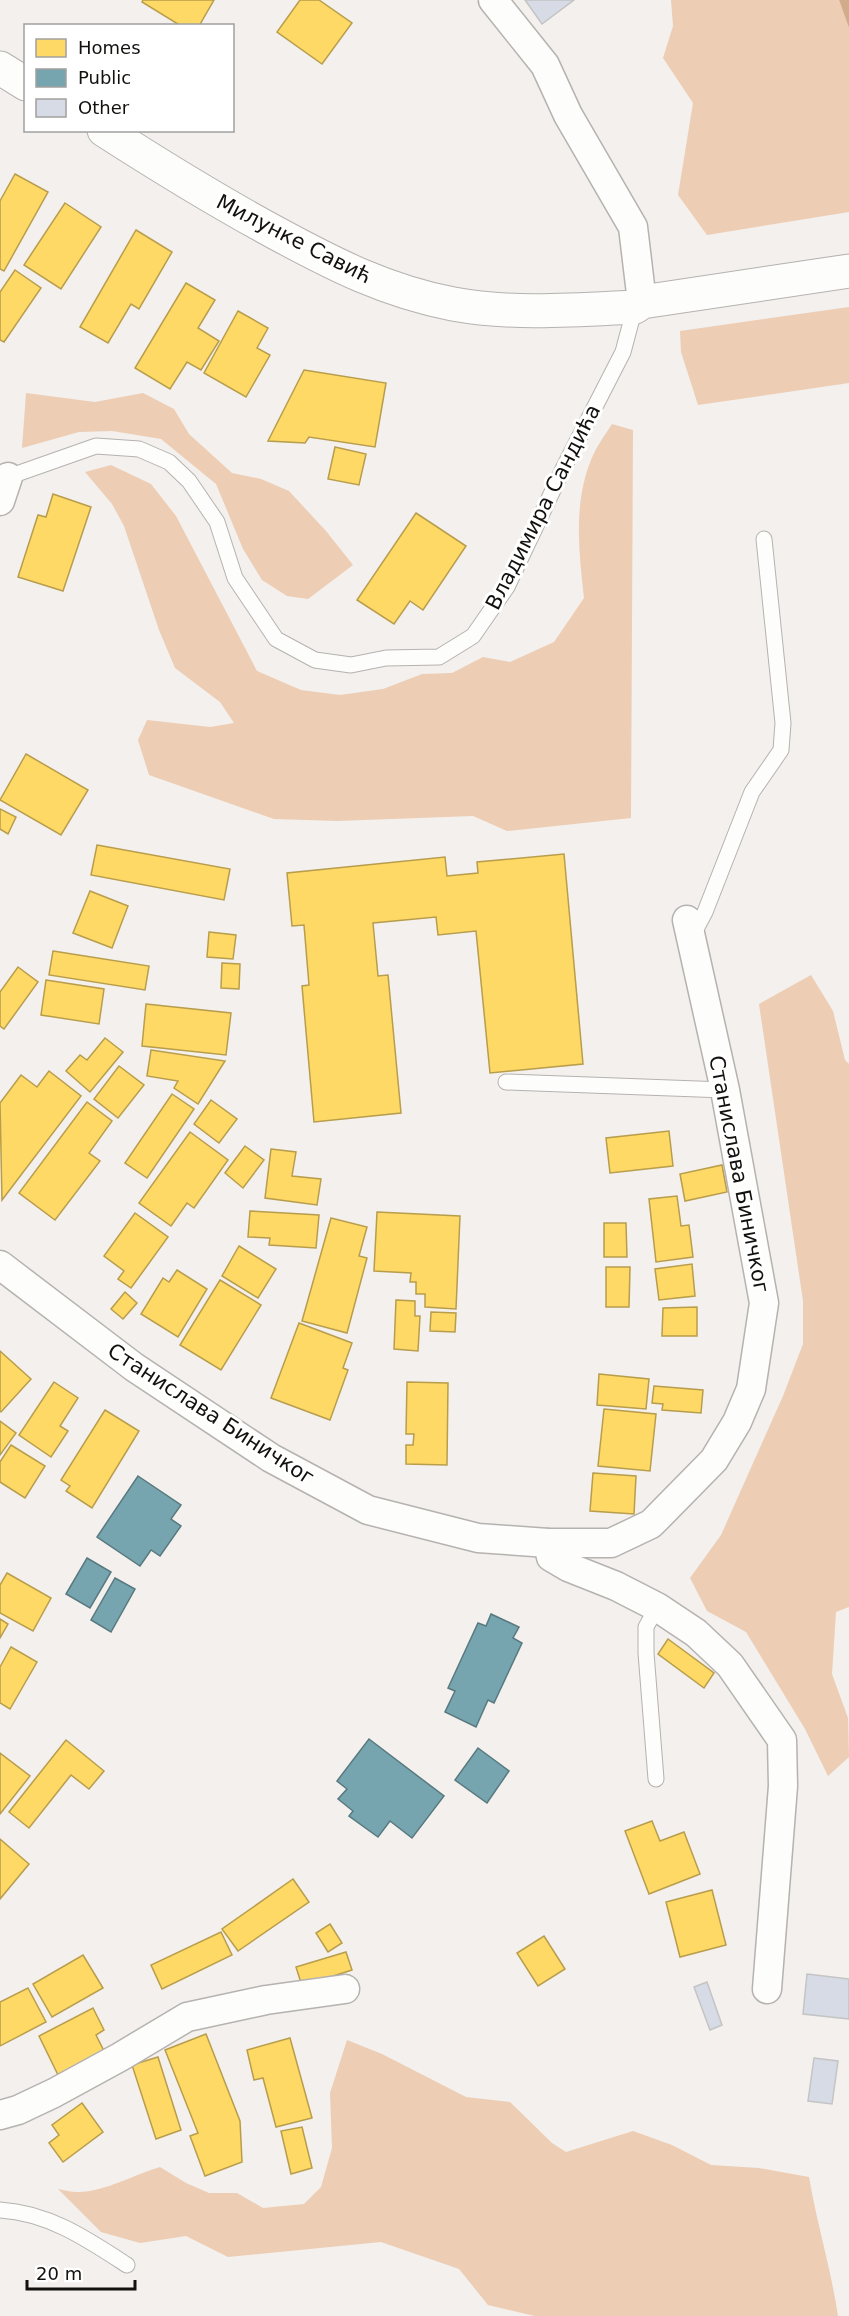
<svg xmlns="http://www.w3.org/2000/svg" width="849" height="2316" font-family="'DejaVu Sans',sans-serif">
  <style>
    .green { fill: #edcdb4 }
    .water { fill: #d2ab8a }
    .homes { fill: #ffd966; stroke: #b89d4c; stroke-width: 1.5 }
    .public { fill: #76a5af; stroke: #58797f; stroke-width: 1.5 }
    .building { fill: #d6dbe5; stroke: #c4c4c4; stroke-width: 1.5 }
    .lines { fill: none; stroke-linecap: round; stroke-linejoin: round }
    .lane-casing { stroke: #b5b2b0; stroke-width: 17 }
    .street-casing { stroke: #b5b2b0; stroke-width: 31 }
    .secondary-casing { stroke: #b5b2b0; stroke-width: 35 }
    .lane { stroke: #fdfdfc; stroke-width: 15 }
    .street { stroke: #fdfdfc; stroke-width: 28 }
    .secondary { stroke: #fdfdfc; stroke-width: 33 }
    .labels { text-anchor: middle; stroke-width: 6; stroke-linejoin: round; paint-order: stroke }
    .street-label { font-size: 21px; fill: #13110f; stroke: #fff }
  </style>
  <rect width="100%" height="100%" fill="#f3f0ed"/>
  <g class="green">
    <path d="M671 0H839L849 28V212L707 235 678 195 693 103 663 58 673 26Z"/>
    <path d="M849 307V383L698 405 681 352 680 331Z"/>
    <path d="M26 393 95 402 143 393 174 409 189 434 232 473 261 479 289 491 326 531 353 565 308 599 287 596 262 580 243 549 216 484 161 439 112 431 79 432 22 448Z"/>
    <path d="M612 424 633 430 631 818 507 831 473 816 337 821 274 819 149 775 138 740 147 720 210 727 234 723 220 702 175 668 159 630 124 526 112 504 85 472 111 465 151 484 176 516 257 671 301 690 340 695 383 689 422 674 452 673 483 657 510 662 554 642 584 598C579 553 573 504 591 460 596 447 605 435 612 424Z"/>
    <path d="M811 975 833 1011 845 1060 849 1064V1607L836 1612 832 1674 848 1718 849 1757 828 1776 805 1729 746 1632 707 1611 690 1578 721 1535 783 1396 803 1344V1301L759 1004Z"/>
    <path d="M347 2040 382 2054 466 2097 510 2102 552 2143 566 2152 633 2131 672 2145 711 2165 759 2168 809 2177C817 2224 831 2269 838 2316H535L488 2305 459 2269 381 2242 228 2257 186 2236 140 2243 101 2232 58 2189C64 2190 71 2192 77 2192 102 2193 136 2174 160 2167L186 2183 209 2193H237L263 2208 304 2204 321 2187 332 2148 330 2093Z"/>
  </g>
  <path class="water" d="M839 0H849V28Z"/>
  <g class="homes">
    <path d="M143 0H214L199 26H181L142 2Z"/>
    <path d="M300 0H319L352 23 322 64 277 32Z"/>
    <path d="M15 174 48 192 4 271 0 269V201Z"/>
    <path d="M65 203 101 227 61 289 24 265Z"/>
    <path d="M136 230 172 252 139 309 131 304 108 343 80 327Z"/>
    <path d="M15 270 41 288 4 342 0 340V292Z"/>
    <path d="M186 283 215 300 198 328 219 341 201 370 187 362 170 389 135 368Z"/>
    <path d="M238 311 268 328 257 348 270 355 246 397 204 373Z"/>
    <path d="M304 370 386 383 375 447 309 437 305 443 268 441Z"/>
    <path d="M335 447 366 454 359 485 328 479Z"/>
    <path d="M53 494 91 507 63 591 18 577 38 515 46 517Z"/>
    <path d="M416 513 466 546 423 610 410 601 394 624 357 600Z"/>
    <path d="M26 754 88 790 61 835 0 800Z"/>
    <path d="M0 809 16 817 8 834 0 829Z"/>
    <path d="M97 845 230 869 224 900 91 875Z"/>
    <path d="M564 854 583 1064 490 1073 476 931 438 935 436 917 373 923 378 976 388 975 401 1113 314 1122 302 986 309 985 304 925 292 926 287 873 445 857 447 876 478 873 477 862Z"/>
    <path d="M90 891 128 906 112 948 73 933Z"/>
    <path d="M209 932 236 935 233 959 207 957Z"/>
    <path d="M53 951 149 966 145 990 49 975Z"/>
    <path d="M222 963 240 964 239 989 221 988Z"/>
    <path d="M18 967 38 982 4 1029 0 1026V992Z"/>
    <path d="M46 980 104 989 99 1024 41 1015Z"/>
    <path d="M146 1004 231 1013 226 1055 142 1046Z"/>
    <path d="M105 1038 123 1052 90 1092 66 1071 80 1055 87 1060Z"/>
    <path d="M151 1050 225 1061 198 1104 174 1088 178 1081 147 1076Z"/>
    <path d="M119 1066 144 1085 118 1118 94 1099Z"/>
    <path d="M49 1071 81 1096 2 1200 0 1103 21 1075 37 1087Z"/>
    <path d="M172 1094 194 1109 147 1178 125 1163Z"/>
    <path d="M211 1100 237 1119 219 1143 194 1124Z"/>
    <path d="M87 1102 112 1121 89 1153 100 1161 55 1220 19 1193Z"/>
    <path d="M669 1131 673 1166 610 1173 606 1138Z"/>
    <path d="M190 1132 228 1160 194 1208 187 1203 171 1226 139 1203Z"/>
    <path d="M245 1146 264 1160 243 1188 225 1173Z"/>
    <path d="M271 1149 296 1152 292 1176 321 1179 317 1205 265 1198Z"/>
    <path d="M722 1165 727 1192 685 1201 680 1174Z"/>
    <path d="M677 1196 681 1226 689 1225 693 1257 656 1262 649 1199Z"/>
    <path d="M250 1211 319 1215 316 1248 269 1245 270 1238 248 1237Z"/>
    <path d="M377 1212 460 1216 456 1309 425 1307V1294H416V1282H410L411 1273 374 1271Z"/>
    <path d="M135 1213 168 1237 131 1288 118 1279 124 1271 104 1256Z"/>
    <path d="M331 1218 367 1227 359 1256 367 1258 347 1333 302 1321Z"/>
    <path d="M604 1223H626L627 1257H604Z"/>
    <path d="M239 1246 276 1269 258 1298 222 1276Z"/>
    <path d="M692 1264 695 1296 659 1300 655 1269Z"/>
    <path d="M606 1267H630L629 1307H606Z"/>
    <path d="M177 1270 207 1289 178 1337 141 1314 163 1278 169 1282Z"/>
    <path d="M220 1280 261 1305 221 1370 180 1345Z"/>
    <path d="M125 1292 137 1303 123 1319 111 1309Z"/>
    <path d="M396 1300 415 1301V1316H420L418 1351 394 1349Z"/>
    <path d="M697 1307V1336H662L663 1308Z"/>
    <path d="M431 1312 456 1313 455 1332 430 1331Z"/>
    <path d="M299 1323 352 1343 343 1368 348 1370 330 1420 271 1398Z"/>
    <path d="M0 1351 31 1379 1 1412 0 1411Z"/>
    <path d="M599 1374 649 1379 646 1409 597 1405Z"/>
    <path d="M54 1382 78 1398 60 1426 68 1431 51 1457 19 1435Z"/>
    <path d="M407 1382 448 1383 447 1465 406 1464V1445H413L414 1434H406Z"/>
    <path d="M654 1386 703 1390 701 1413 662 1410 663 1404 652 1403Z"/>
    <path d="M604 1409 656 1414 650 1471 598 1466Z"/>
    <path d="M105 1410 139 1431 92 1508 66 1491 70 1486 61 1480Z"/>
    <path d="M0 1421 16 1433 0 1455Z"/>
    <path d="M11 1445 45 1466 25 1498 0 1482V1462Z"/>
    <path d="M593 1473 636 1476 634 1514 590 1511Z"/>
    <path d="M7 1573 51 1598 33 1631 0 1613V1585Z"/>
    <path d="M0 1619 8 1624 0 1638Z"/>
    <path d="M668 1639 714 1673 704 1688 658 1654Z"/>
    <path d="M11 1647 37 1662 10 1709 0 1703V1667Z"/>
    <path d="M66 1740 104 1771 89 1789 71 1775 29 1828 9 1812Z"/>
    <path d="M0 1753 30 1776 0 1814Z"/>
    <path d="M652 1821 660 1841 684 1832 700 1874 649 1894 625 1831Z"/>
    <path d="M0 1839 29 1864 0 1899Z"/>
    <path d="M293 1879 309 1902 238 1951 222 1929Z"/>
    <path d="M712 1890 726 1945 680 1957 666 1902Z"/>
    <path d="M330 1924 342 1943 328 1952 316 1933Z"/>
    <path d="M221 1932 232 1955 162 1989 151 1965Z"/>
    <path d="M544 1936 565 1969 538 1986 517 1953Z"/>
    <path d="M346 1952 352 1970 302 1986 296 1967Z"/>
    <path d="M83 1955 103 1988 52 2017 33 1984Z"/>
    <path d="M28 1988 46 2022 0 2046V2002Z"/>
    <path d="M93 2008 104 2030 96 2035 107 2057 61 2081 39 2036Z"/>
    <path d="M206 2034 240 2121 242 2162 205 2176 190 2136 198 2133 165 2050Z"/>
    <path d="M290 2038 312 2118 276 2127 263 2078 254 2080 247 2050Z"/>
    <path d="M158 2057 181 2130 156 2139 132 2065Z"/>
    <path d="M82 2103 103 2132 63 2162 49 2143 59 2135 52 2125Z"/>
    <path d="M302 2127 312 2168 291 2174 281 2131Z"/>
  </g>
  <g class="public">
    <path d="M138 1476 181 1505 171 1519 181 1526 160 1556 151 1550 140 1566 97 1537Z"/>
    <path d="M87 1558 111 1572 90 1608 66 1594Z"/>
    <path d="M115 1578 135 1589 111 1632 91 1620Z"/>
    <path d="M491 1614 519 1627 513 1638 522 1643 494 1703 488 1700 476 1727 445 1712 455 1691 448 1688 478 1623 486 1626Z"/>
    <path d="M369 1739 444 1796 412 1838 390 1821 378 1837 349 1816 353 1811 338 1799 347 1789 337 1781Z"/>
    <path d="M478 1748 509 1771 487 1803 455 1780Z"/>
  </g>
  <g class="building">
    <path d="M525 0H574L542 24Z"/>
    <path d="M807 1974 849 1979V2019L803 2014Z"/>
    <path d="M707 1982 722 2025 710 2030 694 1987Z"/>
    <path d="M814 2058 838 2061 832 2104 808 2101Z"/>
  </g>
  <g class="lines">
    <defs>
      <g id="lane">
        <path d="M8 477 96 446 139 449 169 462 189 481 217 522 235 578 276 639 315 660 351 665 386 658 439 657 473 636 507 587 563 469 623 352 635 307"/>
        <path d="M689 932 696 929 705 912 752 792 781 750 783 723 764 539"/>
        <path d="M506 1082 725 1090"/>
        <path d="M656 1779 646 1653V1627L657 1607"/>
        <path d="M0 2210C49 2213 87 2239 127 2265"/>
      </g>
      <g id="street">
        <path d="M493 0 545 65 568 115 633 227 642 302"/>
        <path d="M0 501 8 477"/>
        <path d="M0 1265 134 1367 271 1458 368 1510 478 1538 548 1543H611L651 1524 714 1460 737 1422 751 1389 764 1303 725 1090 687 920"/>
        <path d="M548 1543 551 1557 568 1567 616 1586 657 1607 696 1633 730 1665 782 1740 783 1786 767 1989"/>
        <path d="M0 2115 18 2110 54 2093 120 2057 187 2017 266 2000 345 1989"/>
      </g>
      <g id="secondary">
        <path d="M0 68 26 84"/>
        <path d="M104 130C160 166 217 201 276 233 335 265 386 291 453 304 514 315 574 310 635 307L642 302 849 271"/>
      </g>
    </defs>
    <use href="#lane" class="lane-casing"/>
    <use href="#street" class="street-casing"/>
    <use href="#secondary" class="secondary-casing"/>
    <use href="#lane" class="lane"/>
    <use href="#street" class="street"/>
    <use href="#secondary" class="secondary"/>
  </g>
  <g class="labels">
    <g class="street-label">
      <text transform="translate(294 239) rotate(27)" y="7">Милунке Савић</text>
      <text transform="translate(543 507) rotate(-63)" y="7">Владимира Сандића</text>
      <text transform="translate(739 1174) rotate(79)" y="7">Станислава Биничког</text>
      <text transform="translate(211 1414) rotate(33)" y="7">Станислава Биничког</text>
    </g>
  </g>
  <rect x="24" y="24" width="210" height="108" fill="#ffffff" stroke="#a1a09f" stroke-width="1.5"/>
  <rect x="36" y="39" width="30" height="18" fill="#ffd966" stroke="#a1a09f" stroke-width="1.5"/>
  <text x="78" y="54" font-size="18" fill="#13110f">Homes</text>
  <rect x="36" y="69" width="30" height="18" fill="#76a5af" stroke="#a1a09f" stroke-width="1.5"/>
  <text x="78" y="84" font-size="18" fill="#13110f">Public</text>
  <rect x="36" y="99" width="30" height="18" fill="#d6dbe5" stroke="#a1a09f" stroke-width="1.5"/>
  <text x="78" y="114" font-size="18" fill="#13110f">Other</text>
  <path d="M27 2280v9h108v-9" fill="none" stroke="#13110f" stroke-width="3"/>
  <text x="36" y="2280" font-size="18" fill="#13110f" stroke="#ffffff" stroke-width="4.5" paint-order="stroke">20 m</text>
</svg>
